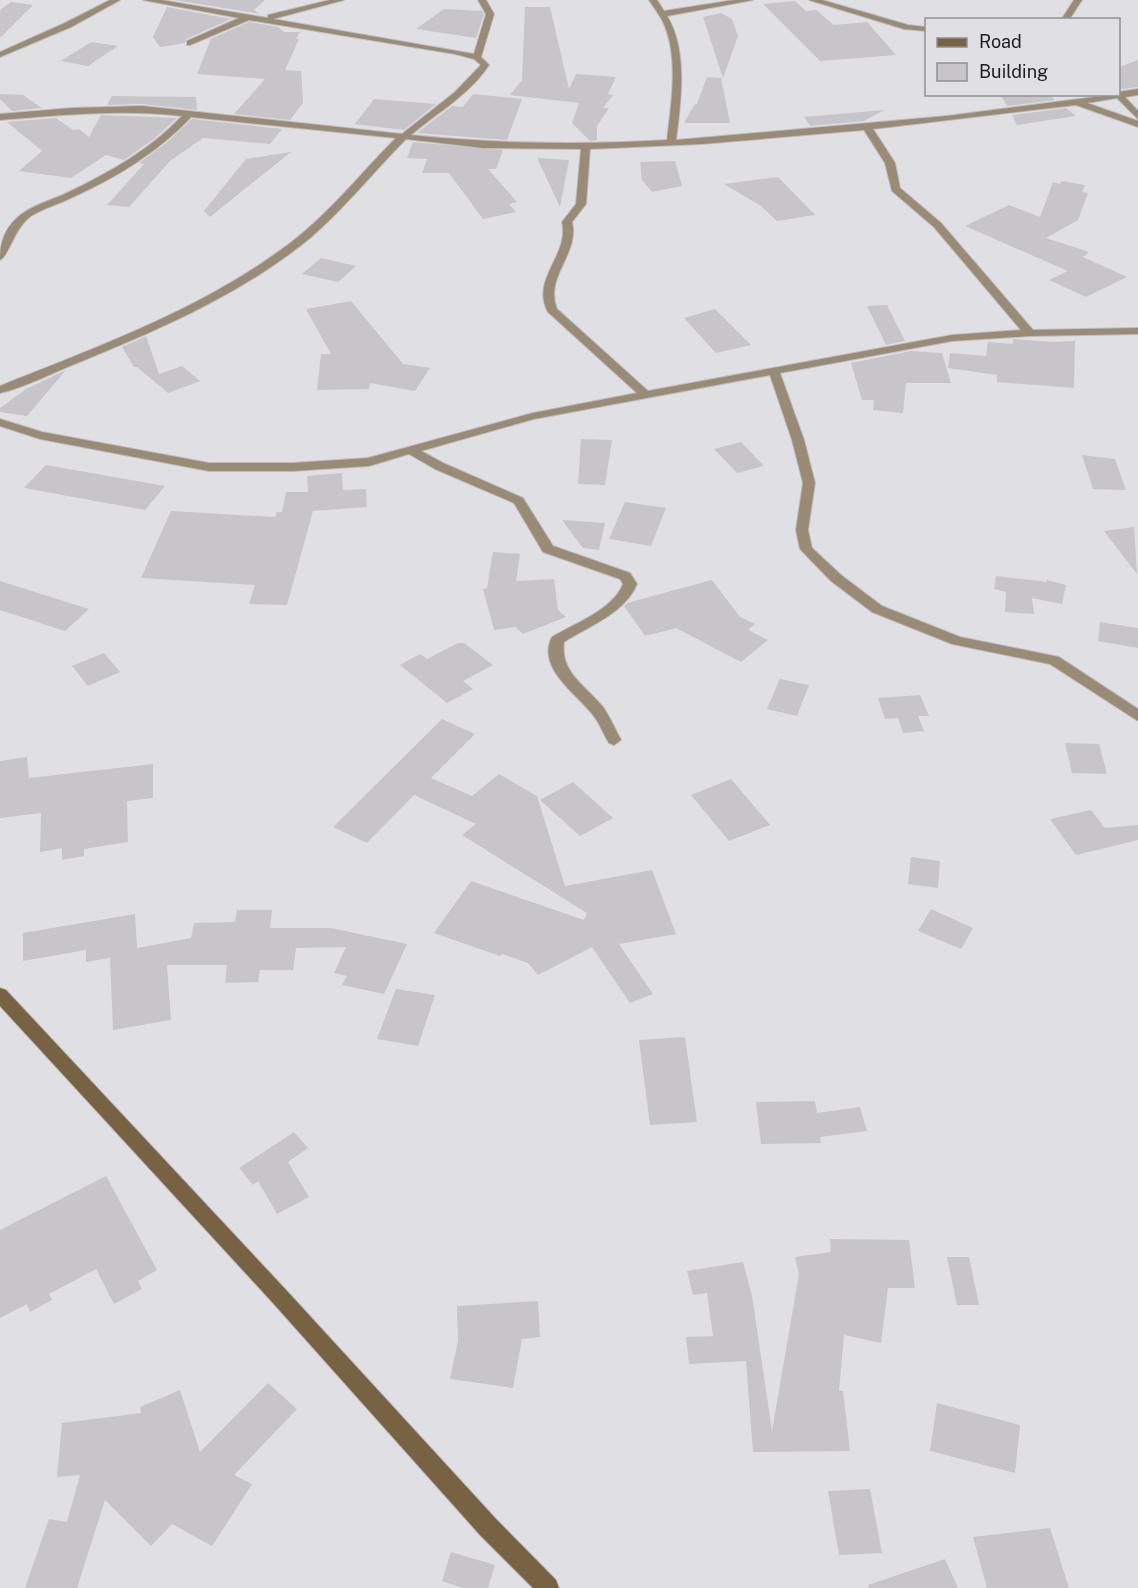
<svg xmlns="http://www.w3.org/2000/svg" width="1138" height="1588" font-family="'Public Sans',sans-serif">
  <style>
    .building { fill: #c8c5ca }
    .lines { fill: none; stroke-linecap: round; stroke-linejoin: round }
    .street-casing { stroke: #bcbcc1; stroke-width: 2 }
    .secondary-casing { stroke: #bcbcc1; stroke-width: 2 }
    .street { fill: #998b76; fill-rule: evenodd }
    .secondary { fill: #776243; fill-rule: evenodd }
  </style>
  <rect width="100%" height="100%" fill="#dfdfe4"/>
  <g class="building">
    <path d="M175 0H265L254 10 260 14Z"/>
    <path d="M795 1 806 11 816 10 834 25 867 22 896 55 820 61 763 4Z"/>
    <path d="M11 2 33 5 0 38V10Z"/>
    <path d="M167 7 231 19 186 39 185 43 160 47 153 37Z"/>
    <path d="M525 7H550L569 89 576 74 616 77 608 94 613 95 603 108H609L597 126V140L590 141 572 123 579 103 510 95 522 80Z"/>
    <path d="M444 9 482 11 484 14 476 38 416 29Z"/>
    <path d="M721 13 732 19 738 36 723 78 703 17Z"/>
    <path d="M249 22 278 27 284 32H300L296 39H299L285 70 301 71 303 103 290 120 234 114 265 79 197 74 211 39 208 40Z"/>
    <path d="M91 42 118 46 88 66 61 61Z"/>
    <path d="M1138 60V87L1122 89 1119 86V67Z"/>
    <path d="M707 77 721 78 730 123H684L695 104H697Z"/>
    <path d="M0 94 23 95 42 108 12 111 0 99Z"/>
    <path d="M473 94 522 99 507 140 417 133 452 106 463 107Z"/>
    <path d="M1000 94H1048L1055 100 1007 106Z"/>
    <path d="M112 96 196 97 197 110 142 104 107 105Z"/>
    <path d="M374 99 436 104 404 130 355 124Z"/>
    <path d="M1066 108 1076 116 1017 125 1012 115Z"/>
    <path d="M884 110 864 121 810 126 804 117Z"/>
    <path d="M101 115 177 118 155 138 124 160 106 155 71 178 19 171 42 151 7 122 56 118 73 130 79 129 89 137Z"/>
    <path d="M192 119 282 129 270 144 203 138 170 161 129 207 107 205 144 164 139 163 166 143Z"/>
    <path d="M413 142 503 150 496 169H488L517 202 509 204 516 212 483 219 449 173H422L427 159 407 158Z"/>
    <path d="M291 152 210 217 204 211 246 159Z"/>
    <path d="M537 158 569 160 560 207Z"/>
    <path d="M675 161 682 186 652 192 642 180 640 162Z"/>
    <path d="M778 177 815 215 777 221 761 206 724 184Z"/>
    <path d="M1061 181 1085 185 1082 192 1088 193 1078 220 1046 238 1089 252 1083 257 1127 277 1086 297 1049 280 1068 271 965 226 1009 205 1040 217 1053 182 1060 184Z"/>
    <path d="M321 258 356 266 338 282 302 274Z"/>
    <path d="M351 301 403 364 430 368 415 391 370 383 369 389 317 390 321 354H331L306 309Z"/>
    <path d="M887 305 905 341 886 345 867 306Z"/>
    <path d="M715 309 751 345 716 353 684 318Z"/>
    <path d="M146 336 159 374 182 366 200 381 168 393 137 367H134L122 347Z"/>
    <path d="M1013 339 1051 342 1075 341 1074 388 997 382V375L948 368 950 353 986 356 988 342 1013 344Z"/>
    <path d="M911 351 942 353 951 383H906L903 413 873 410 874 400H862L851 363Z"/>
    <path d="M66 370 27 416 0 412V408L26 389Z"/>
    <path d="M581 439 612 440 605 485 578 484Z"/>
    <path d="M741 442 764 466 737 473 714 449Z"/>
    <path d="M1082 455 1115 459 1126 490 1093 489Z"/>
    <path d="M46 465 165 486 145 510 24 488Z"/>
    <path d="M342 473 343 490 366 489 367 507 313 511 287 605 249 604 255 585 141 578 171 511 275 517 277 512H282L286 492H308L307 476Z"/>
    <path d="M625 502 666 508 651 546 609 539Z"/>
    <path d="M562 520 605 523 599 550 583 548Z"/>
    <path d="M1134 527 1137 574 1104 531Z"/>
    <path d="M493 552 520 554 516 581 554 579 558 610 566 617 523 634 515 627 494 630 483 589 487 588Z"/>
    <path d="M996 576 1047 582V580L1066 585 1062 604 1032 598 1034 614 1005 612 1006 592 994 589Z"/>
    <path d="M712 580 740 617 755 624 748 630 768 640 741 662 676 628 645 636 624 606 627 603Z"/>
    <path d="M0 581 89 609 65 631 0 610Z"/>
    <path d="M1100 622 1138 628V648L1098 641Z"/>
    <path d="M458 643H464L493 665 463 681 473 689 447 703 400 665 420 654 427 659Z"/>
    <path d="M104 653 120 672 88 686 72 666Z"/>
    <path d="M780 679 809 685 797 716 767 709Z"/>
    <path d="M920 695 929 716H918L924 731 903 733 898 718 885 719 878 698Z"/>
    <path d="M442 719 475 734 431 778 472 796 499 774 537 796 565 886 652 870 676 934 619 944 653 994 630 1003 592 947 538 975 528 963 502 954 500 956 434 933 471 881 584 920 587 913 462 835 476 824 414 795 367 843 333 827Z"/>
    <path d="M1065 743 1099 744 1107 774 1072 773Z"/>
    <path d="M27 757 29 778 153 764V798L127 801 128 842 84 849V856L62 860V848L40 852 41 813 0 818V761Z"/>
    <path d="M731 779 770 825 729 841 691 795Z"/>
    <path d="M573 782 613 818 580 836 540 800Z"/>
    <path d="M1091 810 1105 828 1138 825V840L1076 855 1050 819Z"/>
    <path d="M911 857 940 861 938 888 908 884Z"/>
    <path d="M931 909 973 928 961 949 918 931Z"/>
    <path d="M237 910H272L270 928H331L407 944 384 994 342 985 347 976 334 973 346 947 296 948 293 970H260L258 982 225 983 227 965H167L171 1020 113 1030 110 958 86 962V950L23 961V933L135 914 137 948 191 938 194 923 235 922Z"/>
    <path d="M396 989 435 995 418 1046 377 1039Z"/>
    <path d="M685 1037 697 1122 650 1125 639 1040Z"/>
    <path d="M815 1101 817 1113 860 1107 867 1131 820 1137 821 1143 761 1144 756 1102Z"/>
    <path d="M294 1132 308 1148 288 1162 309 1197 277 1214 258 1181 253 1185 239 1168Z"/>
    <path d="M106 1176 157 1270 138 1281 142 1289 114 1304 96 1269 49 1294 52 1300 30 1312 27 1304 0 1318V1230Z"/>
    <path d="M830 1239 909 1240 915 1288H888L881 1343 844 1335 839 1391H843L850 1451 753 1452 746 1361 689 1364 686 1337 713 1336 707 1293 693 1295 687 1271 743 1262 752 1296 772 1431 799 1274 795 1257 831 1252Z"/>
    <path d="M947 1257H969L979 1305H957Z"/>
    <path d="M538 1301 540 1337 522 1339 513 1388 450 1379 458 1341 457 1306Z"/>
    <path d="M268 1383 297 1409 234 1475 252 1484 212 1546 172 1524 151 1546 105 1500 77 1588H25L49 1519 67 1522 80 1475 57 1477 62 1423 141 1413 140 1407 180 1390 200 1452Z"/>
    <path d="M937 1403 1020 1425 1015 1473 930 1451Z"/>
    <path d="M870 1489 882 1553 839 1555 828 1491Z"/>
    <path d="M1050 1528 1069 1588H987L973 1537Z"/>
    <path d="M451 1552 495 1565 488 1588H463L442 1581Z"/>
    <path d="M945 1559 958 1588H869L868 1585Z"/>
  </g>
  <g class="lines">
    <defs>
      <g id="street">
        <path d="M110 0H120L71 27 0 57V52L65 23Z"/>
        <path d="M143 0H161L268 18V15L330 0H344L273 19 474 54 486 14 478 0H486L494 14 481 57 489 65C469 95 438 112 411 135 497 144 581 145 667 140 671 105 679 58 664 24 660 15 654 8 649 0H657L664 11 734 0H753L667 16C688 50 681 102 676 140L947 116 1118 94V92L1138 89V95L1125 97 1138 111V119L1117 98 1087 103 1138 121V127L1076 105 873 129 895 163 900 188 941 223 1033 330 1138 328V334L1030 336 952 341 780 373 804 440 815 483 808 530 812 548 841 575 882 606 960 637 1059 657 1138 709V721L1050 664 952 644 872 612 831 581 800 549 796 530 803 483 792 440 770 375 534 419 421 451 443 463 523 498 553 546 630 573 637 584C625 613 589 626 564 642 560 673 586 686 603 707 610 717 615 729 621 740L614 745 609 743C603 734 600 723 593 715 577 694 536 668 552 637 575 623 613 610 623 584L620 579 543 552 514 503 435 469 409 454 369 466 293 471H209L40 439 0 426V419L42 432 209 463H293L368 458 533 413 637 393 548 312C530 279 570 255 562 222L576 204 581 149 484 148 406 139C373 172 345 208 310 238 242 294 158 330 77 363 52 373 26 387 0 393V386C100 346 203 309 289 244 329 214 361 173 396 138L191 117C158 152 117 177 73 197 59 204 44 208 31 216 14 228 9 256 0 260 0 244 4 230 16 219 30 205 51 201 69 192 110 172 150 150 182 116 121 109 61 115 0 120V114L72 108 142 106 402 134 455 92 481 65 474 59 455 54 249 20 190 45H187V41L239 18ZM864 130 885 163 892 191 934 227 1021 330 952 335 648 391 557 309C544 276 580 254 572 222L586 204 590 149 702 144Z"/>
        <path d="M809 0H822L908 25 926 27V31L904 29Z"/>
        <path d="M1074 0H1082L1069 20H1061Z"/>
      </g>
      <path id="secondary" d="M0 988 6 990 287 1291 496 1519 556 1580 559 1588H533L480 1535 273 1303 0 1006Z"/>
    </defs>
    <use href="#street" class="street-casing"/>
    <use href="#secondary" class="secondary-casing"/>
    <use href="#street" class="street"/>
    <use href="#secondary" class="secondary"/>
  </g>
  <rect x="925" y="18" width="195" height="78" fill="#dfdfe4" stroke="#919195" stroke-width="1.5"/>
  <rect x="937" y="38" width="30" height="9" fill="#776243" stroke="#919195" stroke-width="1.5"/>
  <text x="979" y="48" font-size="18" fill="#1d1d1f">Road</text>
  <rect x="937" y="63" width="30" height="18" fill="#c8c5ca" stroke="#919195" stroke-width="1.5"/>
  <text x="979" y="78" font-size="18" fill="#1d1d1f">Building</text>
</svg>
